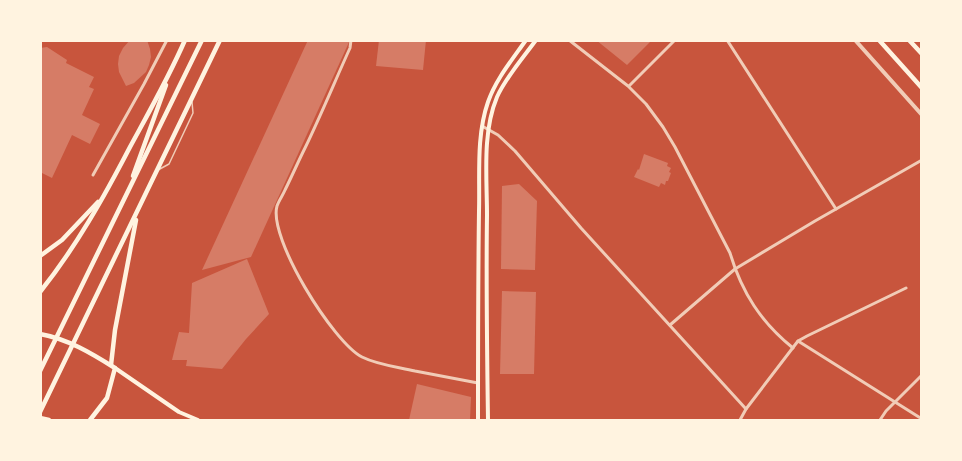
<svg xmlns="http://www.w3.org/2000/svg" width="962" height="461" font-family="'Libre Baskerville',serif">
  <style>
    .building { fill: #d67c66 }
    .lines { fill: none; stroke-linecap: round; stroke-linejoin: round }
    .service { stroke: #f1ccb7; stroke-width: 1.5 }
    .minor { stroke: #f1ccb7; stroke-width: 3 }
    .tertiary { stroke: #f1ccb7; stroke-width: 4 }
    .secondary { stroke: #fff3e0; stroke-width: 4 }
    .trunk { stroke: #fff3e0; stroke-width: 4.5 }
  </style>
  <rect width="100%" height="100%" fill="#c8553d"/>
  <g class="building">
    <path d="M130 40H147L150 49 151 57 149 65 146 72 134 83 126 86 119 72 118 64 119 56 123 48Z"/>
    <path d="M308 40H350L251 257 202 270Z"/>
    <path d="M379 40H426L423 70 376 66Z"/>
    <path d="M596 40H652L627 65Z"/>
    <path d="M47 47 67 60 66 63 94 77 89 87 94 89 82 115 100 124 90 144 72 135 52 178 40 172V48Z"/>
    <path d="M644 154 668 163 667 166 671 168 669 172 671 173 668 181H666L665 185 661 183 659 187 634 177 638 169 639 170Z"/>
    <path d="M519 184 537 201 535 270 501 269 502 186Z"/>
    <path d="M247 259 269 314 246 339 222 369 186 366 187 360H172L179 332 189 333 192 283Z"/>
    <path d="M502 291 536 292 534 374H500Z"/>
    <path d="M417 384 471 397 470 420H409Z"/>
  </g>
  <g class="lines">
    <path class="service" d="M158 170 169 164 193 113 192 102"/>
    <g class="minor">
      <path d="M351 40 350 48C335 81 321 115 305 148 298 162 292 176 285 190 283 195 279 200 277 206 268 238 333 342 362 357 378 365 398 367 415 371 436 375 457 379 478 383"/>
      <path d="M569 40 628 86 646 104 663 127 675 147 730 253C742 293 761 322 793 348"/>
      <path d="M727 40 836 209"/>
      <path d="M629 86 675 40"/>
      <path d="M482 126 498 135 515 151 581 228 746 409"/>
      <path d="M93 175 144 84 167 40"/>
      <path d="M670 325 735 269 815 221 922 160"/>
      <path d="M798 341 922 419"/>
      <path d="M740 420 746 409 798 341 807 336 906 288"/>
      <path d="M880 420 886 411 922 375"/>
    </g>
    <path class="tertiary" d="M855 40 922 115"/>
    <g class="secondary">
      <path d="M115 368 179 412 198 420"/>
      <path d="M478 420C478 351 478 281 479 211 480 176 476 136 488 102 496 79 512 60 526 40"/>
      <path d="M488 420C487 352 486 283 487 215 487 177 482 133 497 97 506 77 523 58 536 40"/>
    </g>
    <g class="trunk">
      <path d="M879 40 922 88"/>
      <path d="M909 40 922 54"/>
      <path d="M133 176 166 85"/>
      <path d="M40 256 62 240 98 202"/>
      <path d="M40 292C76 247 104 197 130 147 149 112 169 77 185 40"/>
      <path d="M40 334C68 339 91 353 115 368L107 398 90 420"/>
      <path d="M111 365 115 330 136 220"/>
      <path d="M40 371 202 40"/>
      <path d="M40 412 220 40"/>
      <path d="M40 418 49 420"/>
    </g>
  </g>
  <rect width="962" height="461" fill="none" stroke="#fff3e0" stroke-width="84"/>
</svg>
